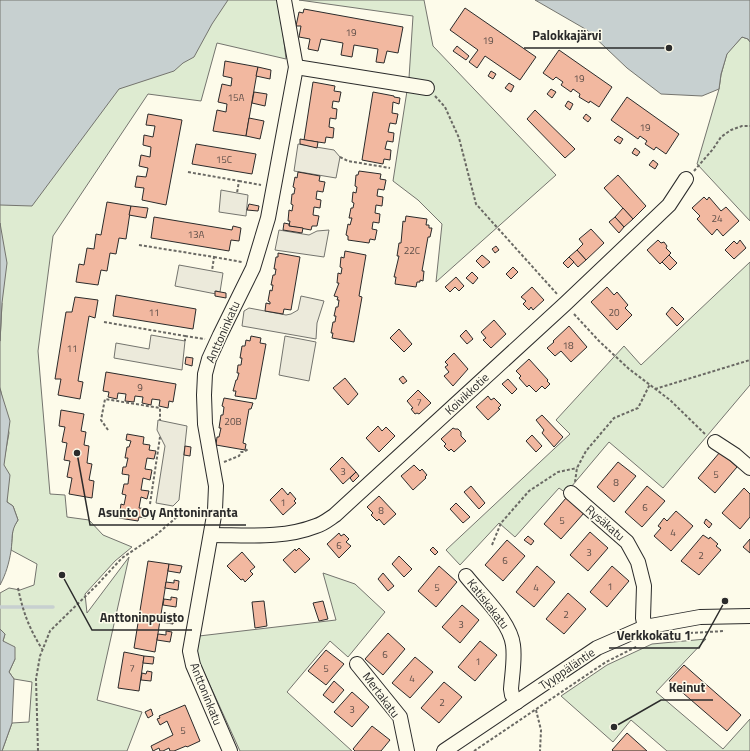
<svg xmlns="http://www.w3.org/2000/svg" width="750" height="751" font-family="'Titillium Web',sans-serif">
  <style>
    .green { fill: #deebd1; stroke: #74746e }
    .parking { fill: #eceadb; stroke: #74746e }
    .water { fill: #c7d0d0; stroke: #74746e }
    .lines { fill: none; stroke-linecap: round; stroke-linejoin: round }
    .stream { stroke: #c7d0d0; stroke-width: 3.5 }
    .building { fill: #f2b8a0; stroke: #2b2b2b }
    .minor-casing { stroke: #2b2b2b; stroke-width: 16 }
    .path { stroke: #6a6964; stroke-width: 2; stroke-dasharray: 3 2; stroke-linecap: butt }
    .minor { stroke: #fdfbea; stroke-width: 14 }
    .labels { text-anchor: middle; stroke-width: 3; stroke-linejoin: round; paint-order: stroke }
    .number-label { font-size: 10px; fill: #5d4e48 }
    .street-label { font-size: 12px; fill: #2b2b2b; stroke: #fdfbea }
    .leader { fill: none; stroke: #2b2b2b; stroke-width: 1.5 }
    .callout-dot { fill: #2b2b2b; stroke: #fdfbea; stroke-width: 1.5 }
    .callout-label { font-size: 13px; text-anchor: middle; font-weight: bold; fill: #2b2b2b; stroke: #fdfbea; stroke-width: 3; stroke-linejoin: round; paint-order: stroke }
  </style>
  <rect width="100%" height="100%" fill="#fdfbea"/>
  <g class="green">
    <path d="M122 0H279L286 59 217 43 201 101 148 94 53 236 38 351 50 494 65 495 67 517 89 520 103 535 132 547 115 561 85 594 87 613 129 557 97 700 142 712 127 751H2L12 723 29 722 32 682 14 679 9 672 15 659 3 641 5 634 0 629V593L9 588 20 590 34 585 37 564 11 550 13 528 18 520 13 506 7 502 3 466 9 433 0 387V343L2 303 0 301V163Z"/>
    <path d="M299 0H424L433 46 556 175 436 282 442 224 418 200 393 181 409 78 413 16Z"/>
    <path d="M742 37 748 39 750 42V221L697 164 719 89 721 75 727 53Z"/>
    <path d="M750 262V385L663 488 609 442 566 493 559 488 515 537 499 523 460 565 446 550 570 434 556 420 624 346 641 365Z"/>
    <path d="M323 573 355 584 385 612 348 657 330 641 287 692 352 751H240L198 659 196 648 199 636 336 620Z"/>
    <path d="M706 639 656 692 723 749 750 719V751H667L631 720 613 742 561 696 607 665 652 644Z"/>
  </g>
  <g class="parking">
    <path d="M298 144 334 150 340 157 336 178 294 171Z"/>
    <path d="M221 190 248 195 246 216 219 212Z"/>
    <path d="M279 230 309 235 317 231 329 230 324 257 275 250Z"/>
    <path d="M179 265 223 273 220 292 216 291V294L175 286Z"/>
    <path d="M301 296 324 301 317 323 316 339 242 326 244 311 249 308 286 315 291 314 298 310Z"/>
    <path d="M151 335 185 341 182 370 114 358 116 343 149 349Z"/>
    <path d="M285 336 316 342 309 381 279 375Z"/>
    <path d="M158 420 187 426 179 500 173 506 156 503 165 446 157 430Z"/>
  </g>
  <g class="water">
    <path d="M0 0H228L212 24 194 57 183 63 174 71 119 89 32 206 0 205Z"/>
    <path d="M535 0H750V42L748 39 742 37 727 54 721 74 719 89 702 96 661 94 627 68 587 30Z"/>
    <path d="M0 223 7 263 2 303 0 341Z"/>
    <path d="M0 389 10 421 4 465 10 475 7 502 13 506 18 520C10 532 13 538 11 551 9 563 6 574 0 585Z"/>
    <path d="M0 629 5 634 3 641 15 647V659L9 672 14 679 12 723 2 751H0Z"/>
  </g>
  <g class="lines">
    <path class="stream" d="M0 607H53"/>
  </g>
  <g class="building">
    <path d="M465 8 536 57 520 80 485 56 477 68 469 62 478 50 450 30Z"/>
    <path d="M304 9 403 27 398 53 387 51 384 63 376 62 378 49 354 45 352 57 341 55 343 43 321 39 318 51 308 49 310 39 299 37 301 26H296L299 12 303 13Z"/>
    <path d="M457 46 469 56 466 60 453 51Z"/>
    <path d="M559 50 612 87 599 107 590 101 589 103 579 97 580 94 573 89 571 92 561 85 563 82 556 77 553 80 543 73Z"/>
    <path d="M225 61 258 67 246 136 213 131 217 110 226 112 227 104 218 102 222 84 231 86 232 78 223 76Z"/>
    <path d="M258 67 271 70 270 79 256 76Z"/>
    <path d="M491 71 496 74 493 79 488 76Z"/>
    <path d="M313 82 335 86 334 91 341 92 339 102 333 101 332 108 337 109 336 119 330 118 329 127 334 128 333 138 326 137 325 143 304 140Z"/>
    <path d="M509 83 514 86 511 92 505 88Z"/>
    <path d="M551 89 556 92 552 98 547 94Z"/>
    <path d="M254 92 267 94 265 106 252 103Z"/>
    <path d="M373 92 394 96V97L400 98 399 104 393 102 392 113 398 114 396 124 390 123 388 132 394 133 393 142 387 141 385 149 391 150 390 160 384 159 383 164 362 160Z"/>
    <path d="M627 97 679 134 666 154 656 147 654 150 645 144 647 141 640 136 638 139 611 120Z"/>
    <path d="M568 101 573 104 570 110 565 106Z"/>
    <path d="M535 110 575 149 565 158 527 119Z"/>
    <path d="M148 114 182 120 166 205 142 200 144 188 135 187 137 176 146 177 148 168 139 166 141 155 150 157 151 147 143 145 144 135 153 137 155 126 146 125Z"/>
    <path d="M586 114 591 118 588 122 583 118Z"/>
    <path d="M249 118 264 121 260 139 246 136Z"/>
    <path d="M618 136 623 139 620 144 614 140Z"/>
    <path d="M300 139 318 142 317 148 300 144Z"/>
    <path d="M196 144 256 154 252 174 192 164Z"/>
    <path d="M635 148 640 152 637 156 632 153Z"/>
    <path d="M653 160 658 164 655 169 649 165Z"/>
    <path d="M359 171 381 174 380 179 386 180 384 190 378 189 377 196 383 197 382 206 376 205 375 213 380 214 379 223 373 222 372 229 377 230 375 240 370 239 369 243 348 240V236L346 235 348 224 350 225 352 218H349L351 208H353L354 203 352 202 353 192 356 193 357 187 355 186 356 175H358Z"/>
    <path d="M298 172 320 176 319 181 325 182 323 192 317 191 316 199 321 200 320 208 314 207 313 215 319 216 317 226H312L311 230 289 226 290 221H288L289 210 292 211 293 205 291 204 292 194H294L295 188 293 187 295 177 297 178Z"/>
    <path d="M618 175 646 206 633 219 604 188Z"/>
    <path d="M704 197 707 200 709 197 721 211 726 207 739 221 723 236 717 229 712 235 697 219 700 216 692 208Z"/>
    <path d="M107 202 131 206 126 239 119 238 116 254 110 253 107 271 101 270 98 285 76 282 79 264 84 265 87 248 94 249 96 234 101 235Z"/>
    <path d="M249 204 259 206 258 211 247 210Z"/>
    <path d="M131 206 148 208 146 218 129 215Z"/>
    <path d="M623 208 633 219 624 227 615 217Z"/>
    <path d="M406 216 427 219 426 225H429V228H432L430 237H428L422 271H424L423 281 420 280V282H417L416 287 395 284 396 277H394L399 256H397L399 243H401L403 221 405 222Z"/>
    <path d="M154 217 232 230 233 226 241 228 239 241 231 240 229 251 151 238Z"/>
    <path d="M615 217 624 227 619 233 609 222Z"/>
    <path d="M284 223 289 224V226L303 228 302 233 283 230Z"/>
    <path d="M591 229 604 243 586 260 577 250 583 244 579 239Z"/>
    <path d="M658 240 661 243 664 242 667 246 666 248 671 253 660 264 647 250Z"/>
    <path d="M740 240 746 248 734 259 725 250 734 241 737 244Z"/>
    <path d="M496 246 499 250 495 253 492 249Z"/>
    <path d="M577 250 586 260 578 267 569 257Z"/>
    <path d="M345 251 366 255 359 296 362 297 354 342 332 338 333 333H331L333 322H335L336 316H334L336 307H338L339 300H337L338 297 334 296 339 283H337L338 273 341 274 342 268 340 267 341 257 344 258Z"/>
    <path d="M278 253 300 257 291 310 284 309 283 314 265 311 266 303 270 304V302L268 301 270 290 272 291 273 285H271L273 275H275L276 269H274L276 257H278Z"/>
    <path d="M482 255 490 262 483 268 476 261Z"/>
    <path d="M669 255 677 263 670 270 662 262Z"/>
    <path d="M569 257 574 262 568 268 563 263Z"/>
    <path d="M513 267 518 272 511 279 506 274Z"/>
    <path d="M472 272 478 278 473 284 466 278Z"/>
    <path d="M456 277 464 286 459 291 455 287 450 292 445 287Z"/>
    <path d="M532 287 544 300 533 310 531 307 529 310 523 304 526 301 521 297Z"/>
    <path d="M607 287 614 295 617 292 628 305 625 308 632 315 617 330 591 302Z"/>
    <path d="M215 291 226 293V298L215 296Z"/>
    <path d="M116 295 196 309 193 329 113 316Z"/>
    <path d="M75 297 98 300 95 318 89 316 78 381 83 382 80 399 58 395 61 379H55L66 312H72Z"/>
    <path d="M672 307 684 319 677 326 666 314Z"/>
    <path d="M494 320 506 334 491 348 483 340 486 338 481 332Z"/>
    <path d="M569 326 587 347 571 362 561 351 555 356 547 348 554 342 553 341Z"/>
    <path d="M399 329 412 344 404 352 390 338Z"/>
    <path d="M466 330 473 339 467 344 460 336Z"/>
    <path d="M251 336 261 338 260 343 266 344 256 399 235 396 236 391H233L236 380H237L239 373H237L238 365H241L242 358H240L242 346H245L246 340 250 341Z"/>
    <path d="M454 353 468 369 453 386 444 376 449 372 445 367 448 365 445 362Z"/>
    <path d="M186 357 193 358 192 366 185 364Z"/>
    <path d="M529 359 548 380 547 381 550 384 545 389 542 386 536 392 529 385 527 387 519 378 521 376 516 371Z"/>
    <path d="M106 372 176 384 173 402 169 401 168 408 159 406 160 400 152 399 151 405 142 403 143 397 135 396 134 402 125 401 126 394 118 393 117 399 108 397 109 392 103 391Z"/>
    <path d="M403 376 407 381 403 384 399 379Z"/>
    <path d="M345 378 358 394 348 405 333 388Z"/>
    <path d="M508 379 517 389 512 394 502 384Z"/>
    <path d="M418 390 431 403 419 414 417 413 415 414 411 409 413 408 407 401Z"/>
    <path d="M488 396 491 400 494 398 501 405 498 408 500 409 488 420 476 407Z"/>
    <path d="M224 398 253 403 251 409H249L243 443 246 444 245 450 216 445 217 437H219L221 428H219L221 415H223L224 407 222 406Z"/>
    <path d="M61 410 84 414 81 431 86 432 84 445 89 446 87 463 92 464 89 480 94 481 92 498 69 494 72 478 67 477 70 461 64 460 67 443 62 442 65 427 59 426Z"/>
    <path d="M542 415 563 437 554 447 542 433 544 430 536 420Z"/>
    <path d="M378 426 382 431 386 427 395 436 379 452 366 438Z"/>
    <path d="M453 428 455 429H458L461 432V436L466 441 454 452 451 449 449 451 444 446 446 444 441 439Z"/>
    <path d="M127 434 144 437 143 444 150 445 149 450 156 451 154 459 147 458 145 469 152 470 150 480 143 478 141 490 149 491 147 499 141 497 139 508 147 509 146 518 139 517 138 521 119 518 121 504 124 505 126 495 122 494 124 484H128L129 475 122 474 123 467H126L128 458H125L127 447H129L131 441 126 440Z"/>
    <path d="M532 435 542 446 536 452 526 441Z"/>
    <path d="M185 446 191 447 190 456 184 455Z"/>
    <path d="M720 452 737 467 715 493 698 478Z"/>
    <path d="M342 457 356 472 343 484 330 469Z"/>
    <path d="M618 462 636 476 614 502 597 487Z"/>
    <path d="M414 465 420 471 422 469 427 475 425 477 426 478 413 490 401 476Z"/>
    <path d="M356 472 359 476 353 482 350 478Z"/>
    <path d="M471 486 485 503 479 509 464 492Z"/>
    <path d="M647 486 665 501 642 527 625 512Z"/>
    <path d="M282 488 288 495 290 492 296 499 294 501 296 503 283 515 270 500Z"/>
    <path d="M744 488 750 494V517L740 529 722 513Z"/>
    <path d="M379 496 396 514 384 525 379 519 377 521 371 515 373 513 367 507Z"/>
    <path d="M566 498 584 513 561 539 544 524Z"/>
    <path d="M456 503 470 517 463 523 450 509Z"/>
    <path d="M676 511 693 526 671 551 654 536 661 528 658 526 664 518 667 521Z"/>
    <path d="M706 519 712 524 709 528 704 523Z"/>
    <path d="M590 532 608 548 588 571 570 555Z"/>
    <path d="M339 533 341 536 344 534 349 539 346 542 351 546 339 558 327 544Z"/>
    <path d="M703 535 709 539 710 537 718 544 716 546 721 550 699 575 681 561Z"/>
    <path d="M528 536 534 541 531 545 524 540Z"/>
    <path d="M750 539V553L743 547Z"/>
    <path d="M507 540 525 556 503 581 485 565Z"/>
    <path d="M433 547 438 552 435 555 430 550Z"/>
    <path d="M299 548 310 559 295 573 283 560 295 549 296 551Z"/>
    <path d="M242 552 255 567 250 571 253 574 245 582 243 579 241 580 227 566Z"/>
    <path d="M399 556 412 569 404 577 392 564Z"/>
    <path d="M148 561 169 564 155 652 134 648Z"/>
    <path d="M169 564 182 566 180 573 168 571Z"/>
    <path d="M439 566 457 582 436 607 418 591Z"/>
    <path d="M537 566 555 582 534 607 516 592Z"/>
    <path d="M612 566 629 581 607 607 590 592Z"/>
    <path d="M383 573 394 586 388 591 378 579Z"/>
    <path d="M174 580 179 581 178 590 165 588 166 582 174 583Z"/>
    <path d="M568 593 586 609 564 634 546 619Z"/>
    <path d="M171 597 177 598 176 607 163 605 164 599 171 600Z"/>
    <path d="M264 601 267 626 255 628 252 602Z"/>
    <path d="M323 601 328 619 319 621 313 603Z"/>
    <path d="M462 605 479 620 460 643 442 627Z"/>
    <path d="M169 614 174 615 173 624 160 622 161 616 168 617Z"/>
    <path d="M166 631 172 632 170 642 157 640 158 634 166 635Z"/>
    <path d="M388 633 405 649 383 675 365 659Z"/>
    <path d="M480 641 497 655 475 681 458 667Z"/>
    <path d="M326 650 344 664 326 685 308 671Z"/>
    <path d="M124 652 144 656 139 691 118 688Z"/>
    <path d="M144 656 154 657 153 664 143 663Z"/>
    <path d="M415 657 433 672 410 698 392 683Z"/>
    <path d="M684 665 741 715 727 731 669 681Z"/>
    <path d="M147 671 152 672 151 681 141 680 142 673 146 674Z"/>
    <path d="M334 681 344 690 333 703 323 695Z"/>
    <path d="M444 682 462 697 439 723 421 708Z"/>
    <path d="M352 692 369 707 352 727 334 712Z"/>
    <path d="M185 705 200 741 187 747 186 746 174 751H170L169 748 163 751H160L159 748 153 751 151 746 173 735 167 721 160 725 157 719 160 718 159 716Z"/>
    <path d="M151 709 153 715 148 718 145 712Z"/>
    <path d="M372 726 390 740 381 751H355L353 749Z"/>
    <path d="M627 733 647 751H613L612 750Z"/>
  </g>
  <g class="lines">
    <defs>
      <g id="minor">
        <path d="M296 67 427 88"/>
        <path d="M715 442 735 455 750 468"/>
        <path d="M571 493 627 542 638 562 644 586 643 618 645 627"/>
        <path d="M211 535C246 535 283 539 316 526 323 524 329 519 335 515L565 304 669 205 686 179"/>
        <path d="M466 576C481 595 510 621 513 645 515 659 512 675 511 689L512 695 517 702"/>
        <path d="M357 664 400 717 407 751"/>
        <path d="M230 751 193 665 190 651 215 510 216 486 205 424 204 395 205 374 209 359 220 335 253 268 268 218 296 67 284 0"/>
        <path d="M444 751 597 648 645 627 700 617 750 616"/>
      </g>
    </defs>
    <use href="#minor" class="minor-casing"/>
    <g class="path">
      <path d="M435 96 445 107 459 138 476 204 557 294"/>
      <path d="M340 157 348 161 390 168"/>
      <path d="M694 171 713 149 721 137 731 130 742 126H750"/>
      <path d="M188 172 239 181 237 193"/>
      <path d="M239 181 261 185"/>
      <path d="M139 245 214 257 212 271"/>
      <path d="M214 257 242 262"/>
      <path d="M574 314 599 341 629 369 670 400 706 435"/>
      <path d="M104 322 185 336V341"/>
      <path d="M185 336 205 339"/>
      <path d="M655 389 750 360"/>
      <path d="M108 430 101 420 105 399 160 408V420"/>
      <path d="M224 462 239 456 241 452H244L248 449"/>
      <path d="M575 482 577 468 586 451 614 418 638 408 650 384"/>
      <path d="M150 504 160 437"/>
      <path d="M492 545 501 523 529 491 558 472 577 468"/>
      <path d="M18 588C23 612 29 628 42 649"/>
      <path d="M690 633 725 631"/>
      <path d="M536 710 541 730 540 751"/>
      <path d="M38 751 36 679 40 656 50 631 96 586 122 558 156 535 177 517 203 510"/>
      <path d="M474 751 606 662 638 646"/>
    </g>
    <use href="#minor" class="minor"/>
  </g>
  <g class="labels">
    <g class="number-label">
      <text x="351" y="36">19</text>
      <text x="488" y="44">19</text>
      <text x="579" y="82">19</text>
      <text x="236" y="101">15A</text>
      <text x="645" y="131">19</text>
      <text x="224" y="163">15C</text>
      <text x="717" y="222">24</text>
      <text x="196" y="238">13A</text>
      <text x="412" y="254">22C</text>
      <text x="154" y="316">11</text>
      <text x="614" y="316">20</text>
      <text x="568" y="349">18</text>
      <text x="72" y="352">11</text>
      <text x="140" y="391">9</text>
      <text x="419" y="406">7</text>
      <text x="233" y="425">20B</text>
      <text x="343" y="475">3</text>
      <text x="716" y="478">5</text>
      <text x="616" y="486">8</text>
      <text x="283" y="506">1</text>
      <text x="645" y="511">6</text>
      <text x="381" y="514">8</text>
      <text x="562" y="524">5</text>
      <text x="673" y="536">4</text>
      <text x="339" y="549">6</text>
      <text x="589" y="556">3</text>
      <text x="701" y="559">2</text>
      <text x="505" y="564">6</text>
      <text x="610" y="590">1</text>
      <text x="437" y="591">5</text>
      <text x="536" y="591">4</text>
      <text x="566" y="618">2</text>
      <text x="461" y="628">3</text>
      <text x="385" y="658">6</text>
      <text x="478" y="665">1</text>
      <text x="132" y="672">7</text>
      <text x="326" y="672">5</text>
      <text x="412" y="682">4</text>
      <text x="442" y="706">2</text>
      <text x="352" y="713">3</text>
      <text x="183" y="734">5</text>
    </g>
    <g class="street-label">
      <text transform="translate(223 332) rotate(-66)" y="4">Anttoninkatu</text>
      <text transform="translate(467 394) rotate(-43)" y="4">Koivikkotie</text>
      <text transform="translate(605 523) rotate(41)" y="4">Rysäkatu</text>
      <text transform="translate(488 604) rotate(52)" y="4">Katiskakatu</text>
      <text transform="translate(567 669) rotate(-34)" y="4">Tyyppäläntie</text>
      <text transform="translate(206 694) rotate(68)" y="4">Anttoninkatu</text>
      <text transform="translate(381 695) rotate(53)" y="4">Mertakatu</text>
    </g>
  </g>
  <path class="leader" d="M669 48L609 48H524M77 453L90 525H246M62 575L92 630H192M725 601L699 648H609M614 727L661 700H713"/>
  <g class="callout-dot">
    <circle cx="669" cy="48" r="4"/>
    <circle cx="77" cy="453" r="4"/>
    <circle cx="62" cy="575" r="4"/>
    <circle cx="725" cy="601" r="4"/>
    <circle cx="614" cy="727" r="4"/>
  </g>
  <g class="callout-label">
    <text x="567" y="40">Palokkajärvi</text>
    <text x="168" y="517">Asunto Oy Anttoninranta</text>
    <text x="142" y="622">Anttoninpuisto</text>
    <text x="654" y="640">Verkkokatu 1</text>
    <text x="687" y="692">Keinut</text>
  </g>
</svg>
